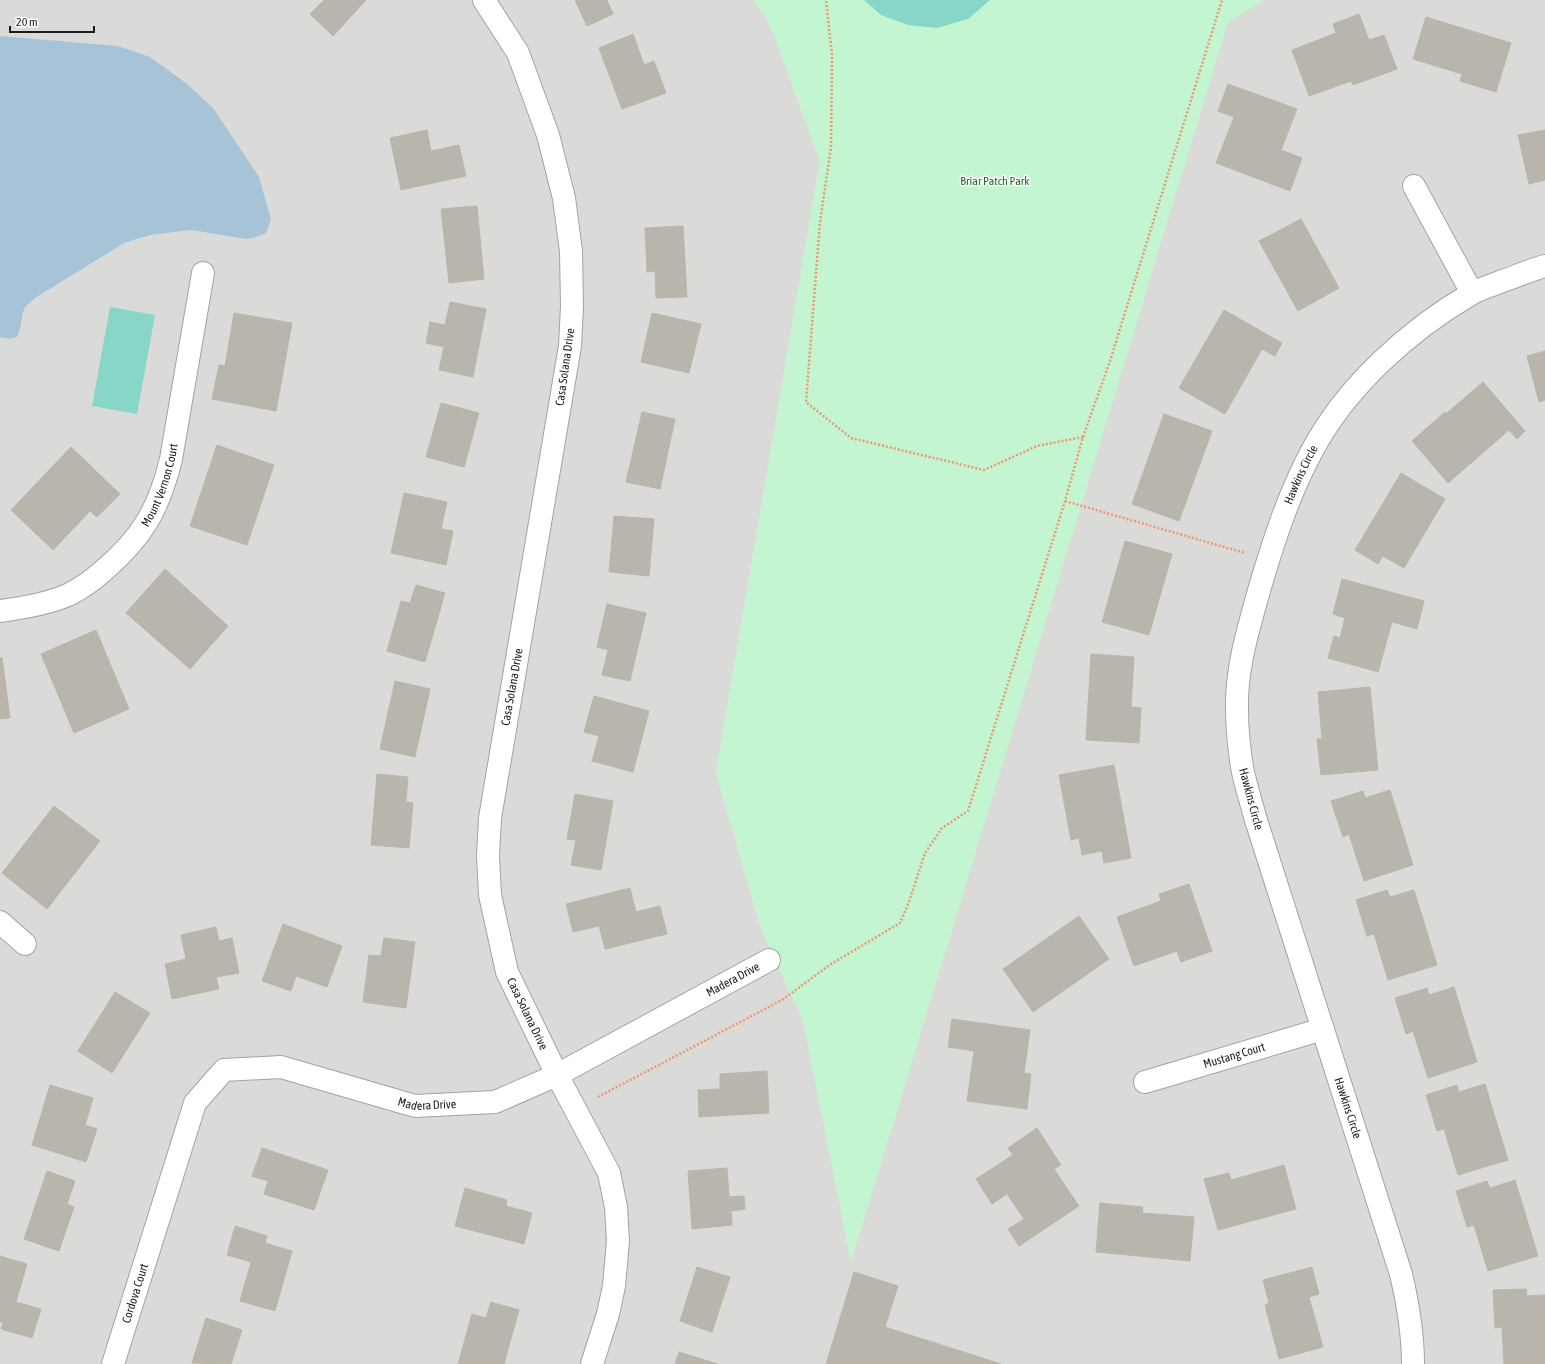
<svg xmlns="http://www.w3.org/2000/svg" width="1545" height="1364" font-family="'Asap Condensed',sans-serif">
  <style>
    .residential { fill: #dadad9 }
    .park { fill: #c2f5d0 }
    .pitch { fill: #87d6c7 }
    .water { fill: #a6c3d8 }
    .building { fill: #b9b4ac; stroke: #bdb5a7 }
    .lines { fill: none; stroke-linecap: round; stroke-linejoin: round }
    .minor-casing { stroke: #a3a3a3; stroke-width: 24 }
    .path { stroke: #ee9773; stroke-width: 2.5; stroke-dasharray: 2 2; stroke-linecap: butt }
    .minor { stroke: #fff; stroke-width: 22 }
    .labels { text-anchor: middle; stroke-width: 3; stroke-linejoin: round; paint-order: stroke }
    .park-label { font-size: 12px; fill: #14712d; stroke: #fff }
    .street-label { font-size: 12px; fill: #1c1c1c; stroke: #fff }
  </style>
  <rect width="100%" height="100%" fill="#edece3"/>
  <path class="residential" d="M0 0H754L772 29 820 161 716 773 761 929 803 1020 851 1261 1228 21 1264 0H1545V1364H0Z"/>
  <path class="park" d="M754 0H1264L1228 22 851 1262 803 1020 761 929 716 773 820 161 772 29Z"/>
  <g class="pitch">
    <path d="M864 0H990L968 19 937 28 908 25 881 15Z"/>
    <path d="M110 307 155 315 137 414 92 406Z"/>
  </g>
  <path class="water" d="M0 36 118 46 150 57 187 84 213 108 259 177 271 219 266 233 256 237 247 239 191 230 150 235 124 243 35 298C32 301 28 304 25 307 21 315 22 327 17 337L10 339 0 337Z"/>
  <g class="building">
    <path d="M324 0H366L333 36 310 14Z"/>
    <path d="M575 0H607L613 14 587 26Z"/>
    <path d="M1359 14 1369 40 1384 35 1397 69 1353 85 1351 81 1309 96 1292 50 1336 33 1333 24Z"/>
    <path d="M1426 17 1511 43 1496 92 1460 81 1462 74 1413 59Z"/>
    <path d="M633 34 644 65 654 61 666 93 622 109 599 48Z"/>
    <path d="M1228 84 1297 109 1281 150 1302 158 1290 191 1216 163 1234 117 1218 111Z"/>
    <path d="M427 130 431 151 459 145 466 176 401 190 390 138Z"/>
    <path d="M1545 130V180L1529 184 1518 135Z"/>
    <path d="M477 206 484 279 449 283 441 209Z"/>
    <path d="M1301 219 1339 288 1298 311 1259 241Z"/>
    <path d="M683 226 687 297 656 298 655 271 647 272 645 228Z"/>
    <path d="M450 302 486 309 473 377 439 370 444 347 426 343 430 322 445 325Z"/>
    <path d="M1224 310 1282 343 1275 356 1262 349 1225 414 1179 388Z"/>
    <path d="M234 313 292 323 276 411 212 399 219 365 225 366Z"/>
    <path d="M652 313 701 324 689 373 641 362Z"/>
    <path d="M1545 351V400L1539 402 1527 356Z"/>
    <path d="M1483 382 1525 431 1517 439 1509 430 1448 483 1412 441 1445 412 1446 414Z"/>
    <path d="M441 403 479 413 464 467 426 457Z"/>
    <path d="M642 412 675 419 660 489 626 482Z"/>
    <path d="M1164 414 1212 431 1179 521 1132 504Z"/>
    <path d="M217 445 274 465 247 545 190 526Z"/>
    <path d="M71 447 120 494 97 517 90 511 53 550 11 510Z"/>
    <path d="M1401 473 1445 499 1404 568 1383 556 1378 564 1355 550Z"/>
    <path d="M404 493 447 502 441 529 453 531 446 565 391 553Z"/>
    <path d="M614 516 654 519 649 576 609 572Z"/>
    <path d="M1125 541 1172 554 1149 635 1102 622Z"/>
    <path d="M165 569 228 626 190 669 126 613Z"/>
    <path d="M1342 579 1424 601 1417 629 1392 622 1378 672 1328 658 1334 636 1340 638 1345 618 1333 614Z"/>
    <path d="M416 585 445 593 425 662 387 651 401 601 410 603Z"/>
    <path d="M607 604 646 613 630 681 602 675 608 650 597 647Z"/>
    <path d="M96 630 129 709 74 733 41 654Z"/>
    <path d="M1091 654 1134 657 1131 707 1141 708 1139 743 1086 740Z"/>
    <path d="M0 658H2L10 718 0 719Z"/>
    <path d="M395 681 430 689 415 757 380 749Z"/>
    <path d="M1370 687 1378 770 1321 775 1317 739H1322L1318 692Z"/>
    <path d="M594 696 649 711 633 772 592 761 599 736 584 732Z"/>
    <path d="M1114 765 1131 858 1104 863 1102 851 1082 855 1079 838 1071 840 1059 775Z"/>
    <path d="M377 774 408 777 406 802 413 803 409 848 371 845Z"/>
    <path d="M1390 790 1413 865 1364 881 1349 834 1343 837 1331 801 1363 791 1365 798Z"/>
    <path d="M575 794 613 801 601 870 571 865 576 840 567 839Z"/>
    <path d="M54 806 100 841 47 909 2 873Z"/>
    <path d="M1189 884 1212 951 1181 962 1177 951 1134 966 1117 917 1161 901 1159 894Z"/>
    <path d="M630 888 636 912 660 906 667 934 605 949 599 926 573 932 566 904Z"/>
    <path d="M1387 890 1390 897 1414 890 1437 965 1388 980 1374 934 1367 936 1356 900Z"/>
    <path d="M1079 916 1109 959 1033 1012 1003 969Z"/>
    <path d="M283 924 342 946 327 987 296 976 291 991 262 981Z"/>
    <path d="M216 927 219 941 232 938 239 973 216 977 219 989 172 999 165 964 186 959 181 935Z"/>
    <path d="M384 938 415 942 406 1008 363 1002 369 955 381 956Z"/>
    <path d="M1454 987 1477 1062 1428 1078 1413 1031 1406 1034 1395 998 1427 988 1429 995Z"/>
    <path d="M115 992 150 1013 112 1073 78 1051Z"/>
    <path d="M952 1019 1030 1030 1024 1073 1031 1074 1027 1109 967 1101 974 1051 948 1047Z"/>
    <path d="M767 1071 769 1113 699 1117 698 1090 720 1089V1074Z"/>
    <path d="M1485 1084 1508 1160 1458 1175 1444 1129 1437 1131 1426 1095 1457 1085 1459 1092Z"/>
    <path d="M50 1085 93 1098 85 1125 97 1129 86 1162 32 1145Z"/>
    <path d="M1037 1128 1061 1165 1054 1169 1079 1206 1019 1246 1008 1229 1024 1219 1007 1194 992 1204 976 1179 1013 1155 1008 1148Z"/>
    <path d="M262 1148 328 1170 314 1210 264 1194 268 1181 252 1176Z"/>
    <path d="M1284 1165 1296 1209 1218 1230 1204 1179 1229 1173 1231 1180Z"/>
    <path d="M727 1168 729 1197 744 1196 745 1209 731 1211 732 1225 692 1229 688 1171Z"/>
    <path d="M47 1171 75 1181 67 1204 74 1207 59 1251 24 1239Z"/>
    <path d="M1515 1180 1538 1256 1488 1271 1474 1225 1467 1227 1456 1191 1487 1181 1490 1188Z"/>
    <path d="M465 1188 507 1200 506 1206 532 1213 524 1244 455 1226Z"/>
    <path d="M1100 1203 1143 1207 1142 1213 1194 1217 1190 1261 1096 1252Z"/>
    <path d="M235 1226 267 1236 265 1243 292 1251 275 1311 240 1301 251 1262 227 1255Z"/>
    <path d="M0 1256 27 1264 16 1302 41 1309 32 1338 1 1329 3 1322H0Z"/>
    <path d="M697 1267 730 1277 712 1332 680 1321Z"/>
    <path d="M1312 1267 1319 1294 1309 1297 1323 1347 1279 1359 1265 1305 1269 1303 1263 1280Z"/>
    <path d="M854 1272 898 1286 885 1327 1001 1364H826Z"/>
    <path d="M1526 1289 1527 1296 1545 1295V1364H1504L1502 1327 1495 1328 1493 1290Z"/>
    <path d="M491 1302 519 1310 504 1364H458L472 1314 486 1318Z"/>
    <path d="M206 1318 242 1330 231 1364 192 1363Z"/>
    <path d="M679 1352 718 1364H675Z"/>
  </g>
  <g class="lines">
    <defs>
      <g id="minor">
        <path id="s1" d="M484 0 518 53 548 135 564 198 571 251 572 306 570 346 490 818 488 856 490 895 507 972 557 1075 609 1173 616 1207 618 1241 614 1286 608 1314 592 1364"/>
        <path d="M1414 186 1472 293"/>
        <path id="s2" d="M0 611C23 608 47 604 68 595 80 589 93 580 103 571 142 538 159 509 171 459L203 273"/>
        <path d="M0 922 25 944"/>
        <path id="s3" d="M1145 1082 1323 1029"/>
        <path id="s4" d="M113 1364 195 1103 224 1070 281 1067 415 1106 495 1102 557 1075 769 960"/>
        <path id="s5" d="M1413 1364C1413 1333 1408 1304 1401 1274L1255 817C1251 801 1245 784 1242 767 1239 748 1237 728 1237 709 1236 667 1249 627 1260 587 1274 540 1289 493 1313 449 1347 386 1409 330 1471 294 1479 289 1490 286 1500 282 1515 277 1530 270 1545 266"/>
      </g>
    </defs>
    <use href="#minor" class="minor-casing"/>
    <g class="path">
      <path d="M1083 437 1110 361 1222 0"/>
      <path d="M1065 501 1245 553"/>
      <path d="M598 1097 782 1000 831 964 900 923 909 902 925 853 942 828 968 811 1065 501 1083 437 1037 446 984 470 851 438 806 402 820 222 831 147 832 55 826 0"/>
    </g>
    <use href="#minor" class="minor"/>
  </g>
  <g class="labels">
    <g class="park-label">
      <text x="995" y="185">Briar Patch Park</text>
    </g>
    <g class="street-label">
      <text transform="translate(565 367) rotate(-82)" y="4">Casa Solana Drive</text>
      <text dy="4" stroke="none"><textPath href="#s5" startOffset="925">Hawkins Circle</textPath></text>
      <text dy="4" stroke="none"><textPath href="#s2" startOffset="218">Mount Vernon Court</textPath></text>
      <text transform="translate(512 687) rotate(-80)" y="4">Casa Solana Drive</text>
      <text transform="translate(1251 799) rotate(75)" y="4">Hawkins Circle</text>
      <text dy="4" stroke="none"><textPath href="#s4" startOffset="862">Madera Drive</textPath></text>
      <text dy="4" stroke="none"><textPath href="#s1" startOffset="1045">Casa Solana Drive</textPath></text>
      <text dy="4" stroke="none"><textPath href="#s3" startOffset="93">Mustang Court</textPath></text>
      <text dy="4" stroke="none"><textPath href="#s4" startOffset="526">Madera Drive</textPath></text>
      <text transform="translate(1348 1108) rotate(72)" y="4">Hawkins Circle</text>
      <text dy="4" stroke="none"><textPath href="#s4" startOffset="74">Cordova Court</textPath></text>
    </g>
  </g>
  <path d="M10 26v6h84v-6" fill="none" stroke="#1c1c1c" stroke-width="2"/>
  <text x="16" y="26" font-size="12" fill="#1c1c1c" stroke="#ffffff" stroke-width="3" paint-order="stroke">20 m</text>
</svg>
